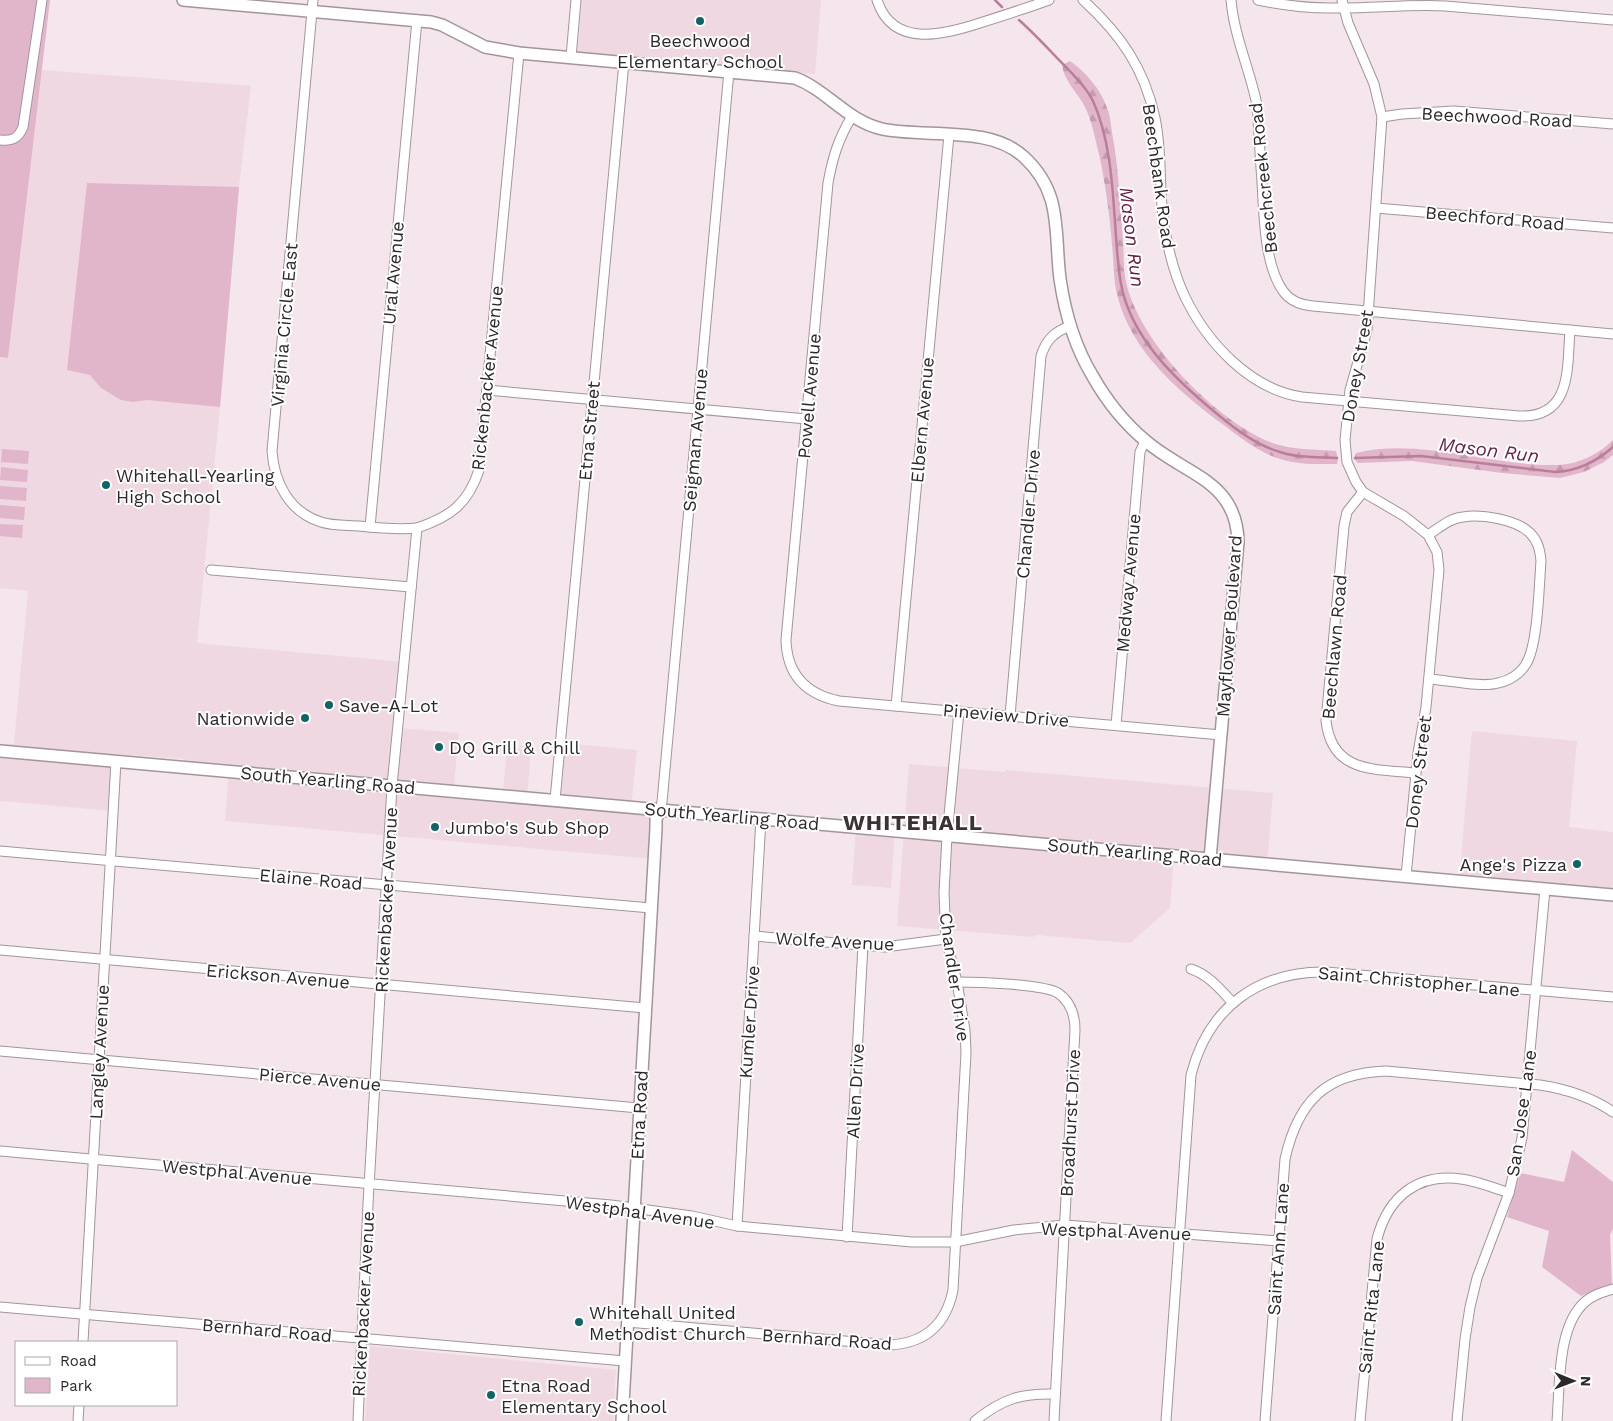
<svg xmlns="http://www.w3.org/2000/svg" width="1613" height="1421" viewBox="0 0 1613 1421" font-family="'Work Sans',sans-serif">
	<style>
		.built { fill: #efd8e2 }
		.forest { fill: url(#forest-firs) }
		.park { fill: #e2b6ca }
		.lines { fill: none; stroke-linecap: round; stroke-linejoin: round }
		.stream { stroke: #b97f9a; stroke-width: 2.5 }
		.minor-casing { stroke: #a2959b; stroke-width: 11 }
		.tertiary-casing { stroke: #a2959b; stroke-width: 14 }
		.minor { stroke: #fff; stroke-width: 9 }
		.tertiary { stroke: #fff; stroke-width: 11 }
		.poi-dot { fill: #136366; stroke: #fff; stroke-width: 2 }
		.labels { text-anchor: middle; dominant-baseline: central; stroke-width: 4; stroke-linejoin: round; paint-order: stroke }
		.poi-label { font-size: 18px; fill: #2e282b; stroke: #fff; text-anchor: start }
		.street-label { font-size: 18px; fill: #2e282b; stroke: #fff }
		.water-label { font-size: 19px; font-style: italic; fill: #672048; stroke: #fff }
		.district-label { font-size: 22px; font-weight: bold; letter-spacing: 1px; fill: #3c3236; stroke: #fff }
	</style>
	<defs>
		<pattern id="forest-firs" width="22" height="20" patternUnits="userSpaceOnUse" patternTransform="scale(1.25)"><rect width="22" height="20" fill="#e2b6ca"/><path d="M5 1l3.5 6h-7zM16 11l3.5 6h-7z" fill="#c29cae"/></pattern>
	</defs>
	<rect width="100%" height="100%" fill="#f4e6ec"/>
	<!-- built -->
	<g class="built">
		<polygon points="582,0 821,0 815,74 577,54"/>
		<polygon points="41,70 251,86 239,187 220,407 197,643 405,662 400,728 459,733 454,786 503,790 507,748 531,751 527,798 557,801 563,743 637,750 631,808 657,811 653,859 225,821 229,771 185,767 185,759 116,754 113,811 0,801 0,744 14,744 28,591 0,588 0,357 8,358"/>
		<polygon points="1472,731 1577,741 1569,827 1613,832 1613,895 1459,881"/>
		<polygon points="909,764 1005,772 1006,770 1273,793 1267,864 1174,856 1170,908 1130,943 1036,935 1033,937 897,926"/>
		<polygon points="856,828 895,830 891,888 852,885"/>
		<polygon points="370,1346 616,1370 613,1421 365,1421"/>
	</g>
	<!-- forest -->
	<g class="forest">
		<path d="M 1070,61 C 1086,72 1101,90 1107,108 C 1111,117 1111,129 1113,138 C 1119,172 1120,206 1123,240 C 1124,254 1123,269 1126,282 C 1139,341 1211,415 1265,440 C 1286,450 1314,449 1336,451 L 1338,459 L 1337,464 C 1318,464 1299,465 1280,459 C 1260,453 1242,439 1225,426 C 1180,393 1130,351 1117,294 C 1113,278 1114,261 1112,245 C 1110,217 1105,181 1099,154 C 1095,139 1092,121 1085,107 C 1077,92 1064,81 1062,65 Z"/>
		<path d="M 1613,440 L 1613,455 L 1604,462 L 1584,472 L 1560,478 L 1502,473 L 1412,461 L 1358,463 L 1354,459 L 1356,453 C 1422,437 1492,467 1558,465 C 1579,464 1599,454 1613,440 Z"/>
	</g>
	<!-- park -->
	<g class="park">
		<polygon points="0,0 50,0 8,358 0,357"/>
		<polygon points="87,183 239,187 220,407 147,400 133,402 121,400 101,388 90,375 67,370"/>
		<polygon points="2,449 29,451 28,464 1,462"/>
		<polygon points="1,467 28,470 27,482 0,480"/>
		<polygon points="0,486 27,488 26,501 0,499"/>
		<polygon points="0,505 25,507 24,520 0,518"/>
		<polygon points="0,524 23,525 22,538 0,536"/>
		<polygon points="1572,1150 1613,1182 1613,1229 1610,1235 1612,1284 1581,1296 1542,1267 1549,1231 1507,1217 1520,1173 1564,1182"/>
	</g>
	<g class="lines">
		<!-- stream -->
		<g class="stream">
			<polyline points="995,0 1002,7"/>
			<path d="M 1019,20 C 1036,35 1051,52 1067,68 C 1076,78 1087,88 1093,101 C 1113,145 1113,202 1117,250 C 1118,261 1119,273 1121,284 C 1131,338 1176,380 1216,413 C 1235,429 1256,445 1280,452 C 1298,458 1318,457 1337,458"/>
			<path d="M 1355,458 L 1421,456 L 1555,472 C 1578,471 1596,462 1613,447"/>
		</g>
		<!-- minor casing -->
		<g class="minor-casing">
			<g id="minor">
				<path d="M 313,0 L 272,451 C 274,482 289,512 321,522 C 333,526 347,525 359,526 C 378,528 397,530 417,528"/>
				<path d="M 877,0 C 893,50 947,34 983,22 C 1005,15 1027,8 1049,0"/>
				<path d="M 1083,0 C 1120,34 1144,67 1155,118 C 1163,155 1158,194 1165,231 C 1169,253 1175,276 1185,297 C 1207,342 1249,389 1302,397 L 1519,416 C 1572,418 1567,369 1570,330"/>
				<path d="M 1231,0 C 1234,36 1250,70 1257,105 C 1259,131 1260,156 1262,182 C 1264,214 1264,264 1283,291 C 1290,301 1301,305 1313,306 L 1613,334"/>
				<path d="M 1258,0 C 1282,5 1306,8 1330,8 C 1369,9 1407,4 1445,6 L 1613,20"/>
				<polyline points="1342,0 1348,23 1374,84 1382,117 1367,330 1350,390 1345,440 1347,462 1356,482 1363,492 1404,516 1428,535 1437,552 1439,570 1426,707 1418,753 1406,876"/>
				<polyline points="571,57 576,0"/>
				<path d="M 852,116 C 838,140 833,156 828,183 L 786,640 C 787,674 805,694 839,701 L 1221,735"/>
				<polyline points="1382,117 1402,114 1454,111 1613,124"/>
				<path d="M 0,140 C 12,141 18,139 23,127 L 42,0"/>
				<polyline points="1376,208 1613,228"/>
				<polyline points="487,390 807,419"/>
				<path d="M 1363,492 L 1347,512 L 1344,526 L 1326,721 C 1332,773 1374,769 1415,773"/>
				<polyline points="370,527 417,20"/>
				<path d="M 1428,535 C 1439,528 1450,518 1463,517 C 1481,514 1516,519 1530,533 C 1538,541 1540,550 1541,561 C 1539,586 1538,645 1526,664 C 1520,674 1509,681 1498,683 C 1482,688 1447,680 1429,679"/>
				<polyline points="211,570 411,587"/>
				<polyline points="896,706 949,135"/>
				<path d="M 1010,716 L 1041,356 C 1046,340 1054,332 1070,326"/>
				<polyline points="1116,725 1140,452 1145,441"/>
				<polyline points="555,800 624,62"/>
				<polyline points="660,810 662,802 729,71"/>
				<polyline points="0,851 651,908"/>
				<polyline points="754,936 885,947 946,939"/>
				<polyline points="0,950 645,1008"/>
				<path d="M 1191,969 C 1209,975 1220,989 1233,1003"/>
				<path d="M 957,982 C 976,982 1044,984 1058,993 C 1071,1002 1075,1015 1075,1030 L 1054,1421"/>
				<polyline points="0,1051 639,1108"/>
				<polyline points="0,1151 611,1205 692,1216 737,1226 912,1242 955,1242 1014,1230 1065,1225 1279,1241"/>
				<polyline points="737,1226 761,819"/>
				<polyline points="847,1237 863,945"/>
				<polyline points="0,1307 625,1361"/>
				<path d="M 627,1322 L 890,1345 C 925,1343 946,1325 953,1290 L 966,1053 L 965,1030 L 957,982 L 946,939 L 944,893 L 947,836 L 959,711"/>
				<polyline points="83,1342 116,761"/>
				<polyline points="78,1421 79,1405"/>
				<path d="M 358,1421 L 368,1204 L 392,786 L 417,528 C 450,517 468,504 479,470 L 519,53"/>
				<path d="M 975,1421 C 1002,1399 1021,1393 1055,1394"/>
				<path d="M 1166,1421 L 1191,1075 C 1208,1008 1258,971 1326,972 L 1613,997"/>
				<path d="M 1265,1421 L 1285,1159 C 1298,1101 1326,1073 1386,1071 L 1540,1085 C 1567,1089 1591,1097 1613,1112"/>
				<path d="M 1360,1421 L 1377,1239 C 1388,1197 1417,1173 1461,1179 C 1477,1181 1494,1188 1509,1193"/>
				<polyline points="1457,1421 1465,1339 1470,1307 1477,1278 1509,1193 1522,1138 1545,889"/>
				<path d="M 1557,1421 C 1560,1386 1557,1326 1585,1302 C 1592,1295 1603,1292 1613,1289"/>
			</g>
		</g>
		<!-- tertiary casing -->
		<g class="tertiary-casing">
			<g id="tertiary">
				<path d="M 183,0 L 431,22 L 442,25 L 485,47 L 519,53 L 795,78 C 827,90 847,121 882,129 C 925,138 990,125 1024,157 C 1063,193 1054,231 1060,279 C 1065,313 1074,345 1092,375 C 1106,400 1125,424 1147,442 C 1186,475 1237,481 1238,542 L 1210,859"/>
				<polyline points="0,751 1613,895"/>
				<polyline points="622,1421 656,828 656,819 660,810"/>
			</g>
		</g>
		<!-- minor -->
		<use href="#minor" class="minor"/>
		<!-- tertiary -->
		<use href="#tertiary" class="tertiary"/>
	</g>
	<!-- markers -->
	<g class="poi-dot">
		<circle cx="700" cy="21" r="5"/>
		<circle cx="106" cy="485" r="5"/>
		<circle cx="329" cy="705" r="5"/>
		<circle cx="305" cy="718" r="5"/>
		<circle cx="439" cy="747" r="5"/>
		<circle cx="435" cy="827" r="5"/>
		<circle cx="1577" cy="864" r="5"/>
		<circle cx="579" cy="1322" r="5"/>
		<circle cx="491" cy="1395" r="5"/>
	</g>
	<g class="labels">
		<!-- poi labels -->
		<g class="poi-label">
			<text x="700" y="40" text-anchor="middle">Beechwood<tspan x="700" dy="21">Elementary School</tspan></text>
			<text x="116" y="475">Whitehall-Yearling<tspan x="116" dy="21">High School</tspan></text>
			<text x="339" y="705">Save-A-Lot</text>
			<text x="295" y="718" text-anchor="end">Nationwide</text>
			<text x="449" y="747">DQ Grill &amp; Chill</text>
			<text x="445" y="827">Jumbo's Sub Shop</text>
			<text x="1567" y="864" text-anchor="end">Ange's Pizza</text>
			<text x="589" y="1312">Whitehall United<tspan x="589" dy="21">Methodist Church</tspan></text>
			<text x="501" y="1385">Etna Road<tspan x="501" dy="21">Elementary School</tspan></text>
		</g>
		<!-- street labels -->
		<g class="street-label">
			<text transform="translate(1497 117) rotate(3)">Beechwood Road</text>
			<text transform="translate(1159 176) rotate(82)">Beechbank Road</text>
			<text transform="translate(1263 178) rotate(-96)">Beechcreek Road</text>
			<text transform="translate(1495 218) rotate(5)">Beechford Road</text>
			<text transform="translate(393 273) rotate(-85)">Ural Avenue</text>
			<text transform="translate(284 325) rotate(-85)">Virginia Circle East</text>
			<text transform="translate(1357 366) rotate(-80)">Doney Street</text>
			<text transform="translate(487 378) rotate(-84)">Rickenbacker Avenue</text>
			<text transform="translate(809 396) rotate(-85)">Powell Avenue</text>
			<text transform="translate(922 420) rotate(-85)">Elbern Avenue</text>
			<text transform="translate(589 431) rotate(-85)">Etna Street</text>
			<text transform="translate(695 440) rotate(-85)">Seigman Avenue</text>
			<text transform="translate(1028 514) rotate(-85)">Chandler Drive</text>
			<text transform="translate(1128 583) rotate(-85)">Medway Avenue</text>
			<text transform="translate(1229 626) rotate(-86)">Mayflower Boulevard</text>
			<text transform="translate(1334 647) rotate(-85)">Beechlawn Road</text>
			<text transform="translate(1006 715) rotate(5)">Pineview Drive</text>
			<text transform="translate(1418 772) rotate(-83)">Doney Street</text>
			<text transform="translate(328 780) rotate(5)">South Yearling Road</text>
			<text transform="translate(732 816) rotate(5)">South Yearling Road</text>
			<text transform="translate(1135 852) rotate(5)">South Yearling Road</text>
			<text transform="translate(311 879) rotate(5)">Elaine Road</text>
			<text transform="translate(386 900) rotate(-87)">Rickenbacker Avenue</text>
			<text transform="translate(835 941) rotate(3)">Wolfe Avenue</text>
			<text transform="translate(278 976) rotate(5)">Erickson Avenue</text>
			<text transform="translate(955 977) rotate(82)">Chandler Drive</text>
			<text transform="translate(1419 981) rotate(5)">Saint Christopher Lane</text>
			<text transform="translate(749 1022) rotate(-86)">Kumler Drive</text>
			<text transform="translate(99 1052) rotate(-87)">Langley Avenue</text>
			<text transform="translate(320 1079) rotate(5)">Pierce Avenue</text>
			<text transform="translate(855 1091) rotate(-87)">Allen Drive</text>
			<text transform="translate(1521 1113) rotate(-82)">San Jose Lane</text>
			<text transform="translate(639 1115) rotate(-87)">Etna Road</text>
			<text transform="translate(1070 1123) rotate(-87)">Broadhurst Drive</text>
			<text transform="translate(237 1172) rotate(5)">Westphal Avenue</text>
			<text transform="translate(640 1212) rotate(8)">Westphal Avenue</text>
			<text transform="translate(1116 1231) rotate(2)">Westphal Avenue</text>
			<text transform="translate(1278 1249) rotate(-86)">Saint Ann Lane</text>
			<text transform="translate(363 1304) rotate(-87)">Rickenbacker Avenue</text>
			<text transform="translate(1371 1307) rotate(-84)">Saint Rita Lane</text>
			<text transform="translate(267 1330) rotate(5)">Bernhard Road</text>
			<text transform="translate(827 1339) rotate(4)">Bernhard Road</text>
		</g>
		<!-- water labels -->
		<g class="water-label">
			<text transform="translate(1132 237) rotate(83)">Mason Run</text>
			<text transform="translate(1489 450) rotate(7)">Mason Run</text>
		</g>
		<!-- district labels -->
		<g class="district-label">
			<text x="913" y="822">WHITEHALL</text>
		</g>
	</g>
	<!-- legend -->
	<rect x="15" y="1341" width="162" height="65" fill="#ffffff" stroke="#aba9aa"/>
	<rect x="25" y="1357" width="25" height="8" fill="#ffffff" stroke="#aba9aa"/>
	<text x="60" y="1366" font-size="15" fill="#2e282b">Road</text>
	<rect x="25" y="1378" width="25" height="15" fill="#e2b6ca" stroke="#aba9aa"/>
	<text x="60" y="1391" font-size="15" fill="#2e282b">Park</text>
	<!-- north arrow -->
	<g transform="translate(1573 1381) rotate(91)" stroke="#ffffff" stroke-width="4" paint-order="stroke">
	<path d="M0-4L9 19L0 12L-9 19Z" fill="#2e282b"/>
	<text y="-8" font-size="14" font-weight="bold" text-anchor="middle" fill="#2e282b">N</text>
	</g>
</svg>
